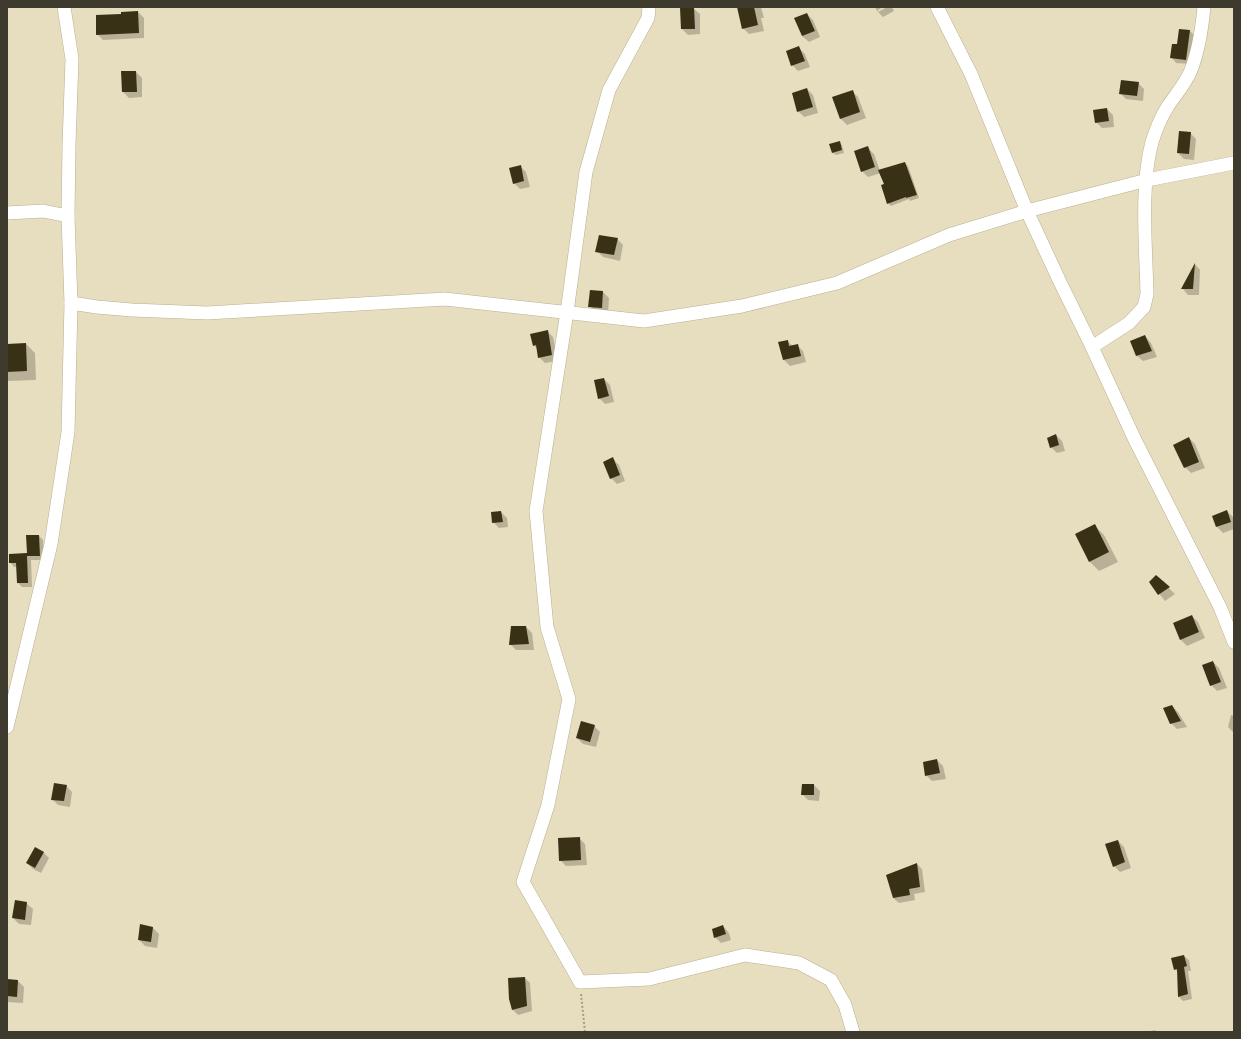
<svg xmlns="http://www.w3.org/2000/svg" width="1241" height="1039" viewBox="0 0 1241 1039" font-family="Cabin,sans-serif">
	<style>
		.shadow { fill: #0003 }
		.building { fill: #383116 }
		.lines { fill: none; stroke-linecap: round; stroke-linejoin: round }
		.street-casing { stroke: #b8b091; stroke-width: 14 }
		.path { stroke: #a59f87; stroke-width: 2; stroke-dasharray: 2 2; stroke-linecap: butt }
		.street { stroke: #fff; stroke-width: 13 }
	</style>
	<rect width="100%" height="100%" fill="#e7debf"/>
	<!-- shadow -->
	<g class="shadow">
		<polygon points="738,7 761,7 764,18 761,18 764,31 749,34 743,28"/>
		<polygon points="875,7 883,7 878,10 878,12 887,7 892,7 894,11 883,17 877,11"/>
		<polygon points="693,8 700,14 700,34 688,35 682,29"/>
		<polygon points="138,12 144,18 144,38 103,40 97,34"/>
		<polygon points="807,14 813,20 820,37 809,42 802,36"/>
		<polygon points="1180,30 1190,31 1195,36 1191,64 1176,63 1172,58 1178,45"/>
		<polygon points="799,48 805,54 810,67 798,71 792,65"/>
		<polygon points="136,72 142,78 142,97 129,98 123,92"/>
		<polygon points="1138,83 1144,89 1143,101 1126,99 1120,93"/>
		<polygon points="807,89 813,95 818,113 804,117 798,111"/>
		<polygon points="852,91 858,97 866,118 847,125 841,119 833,97"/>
		<polygon points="1107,109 1113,115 1114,127 1102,128 1096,122"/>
		<polygon points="1190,133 1196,139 1194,160 1184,159 1178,153"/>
		<polygon points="839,142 842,145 844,153 836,155 833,153"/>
		<polygon points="868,148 874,154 880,171 905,163 908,166 919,198 910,201 909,199 891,206 888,203 885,185 881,173 868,177 862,171"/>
		<polygon points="520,166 526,172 530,187 520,189 514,183"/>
		<polygon points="617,239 623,245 620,261 603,257 597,251"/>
		<polygon points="1195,264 1200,270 1199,295 1188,295 1183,289"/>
		<polygon points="603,292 609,298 608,314 596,312 590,306"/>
		<polygon points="547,331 553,337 558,361 545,363 539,357 537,349 534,345"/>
		<polygon points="1145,336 1151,343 1157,357 1143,361 1136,355"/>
		<polygon points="787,341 793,346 797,345 803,351 806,362 790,366 784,360"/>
		<polygon points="26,344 35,353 36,380 7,381 7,345"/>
		<polygon points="604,379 610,385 614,402 605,404 599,398"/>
		<polygon points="1056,435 1062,441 1065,451 1057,453 1051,447"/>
		<polygon points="1189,438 1195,444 1205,468 1191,473 1185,467"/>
		<polygon points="613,459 619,465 625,481 617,484 611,478"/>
		<polygon points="1227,511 1233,517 1234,529 1223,533 1217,527"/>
		<polygon points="501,512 507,518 508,527 499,528 493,522"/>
		<polygon points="1095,526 1104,535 1118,562 1099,571 1090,562 1076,535"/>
		<polygon points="39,536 43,540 44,560 31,560 32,587 22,587 18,583 17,567 14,567 10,562 28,554"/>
		<polygon points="1156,576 1175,594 1165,601 1150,582"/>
		<polygon points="1192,616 1198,622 1205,638 1187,646 1181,640 1174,624"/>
		<polygon points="526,627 532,633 534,650 516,650 510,644"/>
		<polygon points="1213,662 1219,668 1227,688 1217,691 1211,685"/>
		<polygon points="1172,706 1178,712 1187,727 1177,729 1171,723"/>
		<polygon points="1231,715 1234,716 1234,733 1228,727"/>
		<polygon points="594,726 600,732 596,747 583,744 577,738"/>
		<polygon points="937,760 943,766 946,779 932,781 926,775"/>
		<polygon points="814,785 820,791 819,801 808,800 802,794"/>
		<polygon points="66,786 72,792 70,807 58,805 52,799"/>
		<polygon points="579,838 585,844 587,865 566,866 560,860"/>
		<polygon points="1118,841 1124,847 1131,868 1120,872 1114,866"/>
		<polygon points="43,852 49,858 41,873 33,869 27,863"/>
		<polygon points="917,864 922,869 925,892 914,894 915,900 899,903 893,898"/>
		<polygon points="26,903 33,909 31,925 19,924 13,918"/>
		<polygon points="141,926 153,928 159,934 157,948 145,946 139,940"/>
		<polygon points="723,926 729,933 731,940 721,943 715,937"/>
		<polygon points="1184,956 1189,960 1191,971 1188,971 1192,999 1183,1001 1179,997 1178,972 1175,969"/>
		<polygon points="525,978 530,983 532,1011 518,1015 513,1010 509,979"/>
		<polygon points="7,980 18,981 24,987 23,1003 7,1002"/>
		<polygon points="1155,1030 1157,1032 1146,1032"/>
	</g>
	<!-- building -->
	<g class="building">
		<polygon points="694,7 695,29 681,29 680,8"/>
		<polygon points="737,7 754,7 758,25 742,29"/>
		<polygon points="138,11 139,33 96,35 96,15 121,14 121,12"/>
		<polygon points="807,13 815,31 802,36 794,18"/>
		<polygon points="1179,29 1190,30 1186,60 1170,58 1172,44 1177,44"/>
		<polygon points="799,46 805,61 791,66 786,51"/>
		<polygon points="121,71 136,71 137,92 122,92"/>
		<polygon points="1121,80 1139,82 1137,96 1119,94"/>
		<polygon points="807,88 813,107 797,112 792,93"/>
		<polygon points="853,90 860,112 840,119 832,97"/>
		<polygon points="1107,108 1109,121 1095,123 1093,110"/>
		<polygon points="1179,131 1191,132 1189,154 1177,153"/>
		<polygon points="840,141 842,150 832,153 829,144"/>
		<polygon points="868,146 875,167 861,172 854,151"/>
		<polygon points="905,162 917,195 906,198 906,197 887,204 881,185 884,184 878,170"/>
		<polygon points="521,165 524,181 513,184 509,168"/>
		<polygon points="599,235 618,238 614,255 595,252"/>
		<polygon points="1195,263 1193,289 1181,289"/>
		<polygon points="590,290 603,291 602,308 588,307"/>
		<polygon points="548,330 552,355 538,358 536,345 533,346 530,334"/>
		<polygon points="1145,335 1152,351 1136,356 1130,341"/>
		<polygon points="788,340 789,346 798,344 801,356 783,360 778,342"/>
		<polygon points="26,343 27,371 7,372 7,344"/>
		<polygon points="604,378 609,396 598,399 594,380"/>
		<polygon points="1056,434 1059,445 1050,448 1047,438"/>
		<polygon points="1189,437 1199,462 1184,468 1173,445"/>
		<polygon points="613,457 620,475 610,479 603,462"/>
		<polygon points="1227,510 1231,522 1216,527 1212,516"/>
		<polygon points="501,511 503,522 492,523 491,512"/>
		<polygon points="1095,524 1109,552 1089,562 1075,534"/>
		<polygon points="26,535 39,535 40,556 27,556 28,583 17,583 16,563 9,563 9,554 27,553"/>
		<polygon points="1156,575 1170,587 1158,595 1149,582"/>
		<polygon points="1192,615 1199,632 1180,640 1173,623"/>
		<polygon points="511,626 526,626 529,644 509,645"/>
		<polygon points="1213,661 1221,682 1210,686 1202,665"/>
		<polygon points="1172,705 1181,721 1170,724 1163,708"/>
		<polygon points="581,721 595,725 590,742 576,738"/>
		<polygon points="937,759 940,773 925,776 923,762"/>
		<polygon points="54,783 67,785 64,801 51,800"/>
		<polygon points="802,784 814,784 814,795 801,795"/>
		<polygon points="580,837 581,860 559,861 558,838"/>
		<polygon points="1118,840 1125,862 1113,867 1105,844"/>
		<polygon points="35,847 44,852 35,868 26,863"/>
		<polygon points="917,863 920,887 909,889 910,895 893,898 886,875"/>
		<polygon points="15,900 27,902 25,920 12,918"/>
		<polygon points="140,924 153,927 151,942 138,940"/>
		<polygon points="723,925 726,934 714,938 712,929"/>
		<polygon points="1184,955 1187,966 1184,967 1188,994 1178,997 1177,969 1174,970 1171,958"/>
		<polygon points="525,977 527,1006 512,1010 509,999 508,978"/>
		<polygon points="7,979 18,980 17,997 7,996"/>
	</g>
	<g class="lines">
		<!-- street casing -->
		<g class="street-casing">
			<g id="street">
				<polyline points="649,7 648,18 609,90 586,172 567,312 536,511 547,627 569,699 548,805 523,882 580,982 649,979 745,955 799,963 831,980 845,1005 853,1032"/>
				<polyline points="937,7 971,74 1027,211 1060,282 1092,347 1135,440 1220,607 1234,642"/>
				<polyline points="7,213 43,211 68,216"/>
				<polyline points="71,303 97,307 132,310 207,313 445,299 644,321 742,306 837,283 949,235 1027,211 1147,180 1234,163"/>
				<path d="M 1092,347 L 1129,323 L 1144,307 L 1147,294 C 1146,248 1140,186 1152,142 C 1156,129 1161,117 1168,106 C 1176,94 1186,83 1191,70 C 1199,50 1202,28 1204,7"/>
				<polyline points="7,727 51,544 68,432 71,303 68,216 69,145 72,59 64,7"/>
			</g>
		</g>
		<!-- path -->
		<polyline class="path" points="581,994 585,1032"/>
		<!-- street -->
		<use href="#street" class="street"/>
	</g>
	<!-- border -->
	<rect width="1241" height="1039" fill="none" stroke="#3e3b2e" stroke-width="16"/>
</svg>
